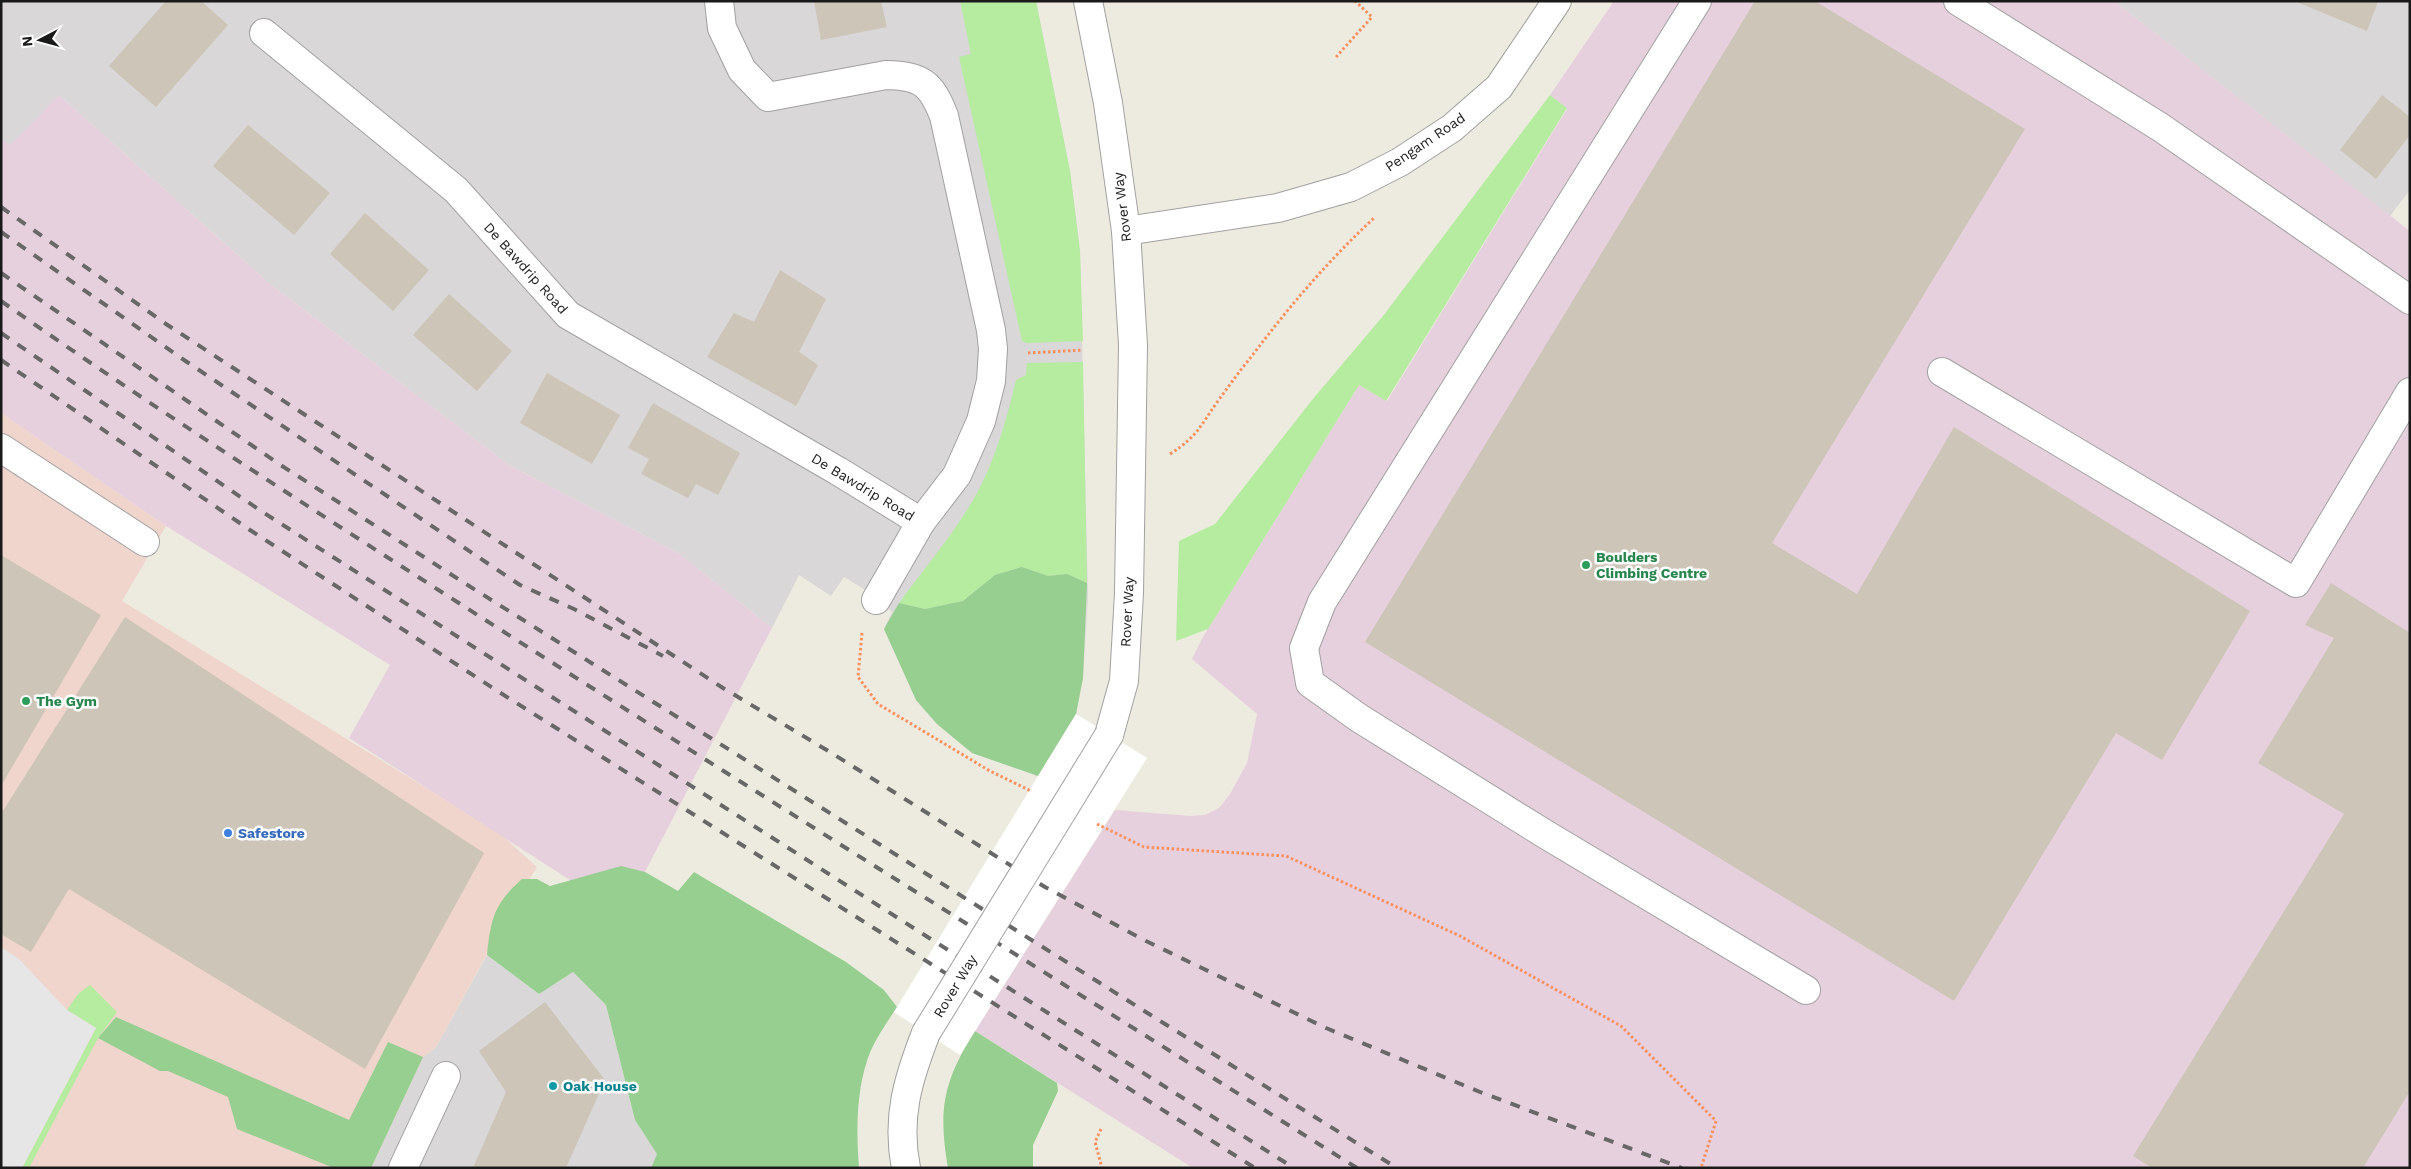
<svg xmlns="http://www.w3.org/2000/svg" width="2411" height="1169" viewBox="0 0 2411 1169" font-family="'Work Sans',sans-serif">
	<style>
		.residential { fill: #d9d7d7 }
		.commercial { fill: #f0d5cc }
		.industrial { fill: #e7d0de }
		.grass { fill: #b5eca0 }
		.forest { fill: #96cf90 }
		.parking { fill: #e6e6e6 }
		.pier { fill: #fff }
		.building { fill: #cdc5b8 }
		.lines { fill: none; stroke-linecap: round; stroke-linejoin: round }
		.minor-casing { stroke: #a1a1a1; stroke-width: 30 }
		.path { stroke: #ff905e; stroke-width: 3; stroke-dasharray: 2.5 2.5; stroke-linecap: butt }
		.minor { stroke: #fff; stroke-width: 28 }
		.rail { stroke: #686868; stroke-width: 4; stroke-dasharray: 10 10; stroke-linecap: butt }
		.minor-bridge-casing { stroke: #a1a1a1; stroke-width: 30; stroke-linecap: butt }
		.minor-bridge { stroke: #fff; stroke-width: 28 }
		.leisure-dot { fill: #2e9e5b; stroke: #fff; stroke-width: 2 }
		.shop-dot { fill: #3f7fe0; stroke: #fff; stroke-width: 2 }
		.culture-dot { fill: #0f9aa8; stroke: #fff; stroke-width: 2 }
		.labels { text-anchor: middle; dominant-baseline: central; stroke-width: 5; stroke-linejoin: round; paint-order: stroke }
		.street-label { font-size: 14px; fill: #1a1a1a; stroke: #fff }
		.leisure-label { font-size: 14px; font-weight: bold; fill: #27864d; stroke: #fff; text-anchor: start }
		.shop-label { font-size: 14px; font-weight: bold; fill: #366cbe; stroke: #fff; text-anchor: start }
		.culture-label { font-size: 14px; font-weight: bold; fill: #0d838f; stroke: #fff; text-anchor: start }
	</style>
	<rect width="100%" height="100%" fill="#edebdf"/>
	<!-- residential -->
	<g class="residential">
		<polygon points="1,1 1036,1 1070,171 1080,251 1088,596 1083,678 1076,714 1038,776 972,753 937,724 916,700 884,629 892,612 867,591 844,577 831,596 799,575 772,628 680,554 509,465 270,284 59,95 10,146 1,138"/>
		<polygon points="2114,1 2410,1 2410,190 2390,216"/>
		<polygon points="487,955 539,994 573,972 606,1005 635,1120 657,1154 651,1168 371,1168 423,1057 436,1047"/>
	</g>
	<!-- commercial -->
	<polygon class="commercial" points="1,413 166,526 122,601 498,832 537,867 515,903 436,1047 423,1057 371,1168 1,1168"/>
	<!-- industrial -->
	<g class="industrial">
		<polygon points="1614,1 2114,1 2410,231 2410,1168 1193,1168 975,1031 1115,810 1191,816 1205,815 1219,808 1230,794 1247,763 1257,714 1192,659 1203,637 1359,385 1387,401 1567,109 1550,95"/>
		<polygon points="59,95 270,284 509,465 680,554 772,628 623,914 349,738 390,665 166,526 1,413 1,138 10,145"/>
	</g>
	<!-- grass -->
	<g class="grass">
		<polygon points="960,1 1036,1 1070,171 1080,251 1083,341 1027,343 1022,341 959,57 971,54"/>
		<polygon points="1550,95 1567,108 1386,401 1359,385 1208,629 1176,641 1179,541 1215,524 1312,400 1383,316"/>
		<path d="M 1083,362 L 1087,583 L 1067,574 L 1048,576 L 1022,567 L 995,575 L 963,601 L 925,609 L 899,603 C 928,563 963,524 984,479 C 999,447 1008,414 1016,380 L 1026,375 L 1027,363 Z"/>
		<polygon points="90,985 117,1012 98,1038 29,1168 22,1168 96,1028 67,1010 78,994"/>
	</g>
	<!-- forest -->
	<g class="forest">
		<polygon points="1022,567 1048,576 1067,574 1087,583 1083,678 1076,714 1038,776 972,753 937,724 916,700 884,629 899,603 925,609 963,601 995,575"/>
		<path d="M 621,866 L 645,872 L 678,891 L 694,872 L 846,962 L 884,990 L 897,1007 C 888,1021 878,1035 871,1050 C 856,1086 856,1129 859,1168 L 651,1168 L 657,1154 L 635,1120 L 606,1005 L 573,972 L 539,994 L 487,955 C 491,918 494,904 522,879 L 537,879 L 550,886 Z"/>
		<polygon points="116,1017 349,1120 388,1042 423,1057 371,1168 334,1168 237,1129 228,1097 168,1071 160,1071 98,1038"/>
		<path d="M 975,1031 L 1057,1083 L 1058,1091 L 1033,1145 L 1033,1168 L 948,1168 C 938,1109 943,1082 975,1031 Z"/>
	</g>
	<!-- parking -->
	<polygon class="parking" points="1,947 19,959 67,1010 96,1028 22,1168 6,1168 1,1165"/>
	<!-- pier -->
	<polygon class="pier" points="1076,714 1147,758 960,1055 894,1012"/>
	<!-- building -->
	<g class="building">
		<polygon points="166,1 201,1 228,25 156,107 109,66"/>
		<polygon points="814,1 881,1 887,27 821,40"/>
		<polygon points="1755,1 1815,1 2025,129 1772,543 1857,594 1954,427 2250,611 2162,760 2116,733 1954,1001 1365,642"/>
		<polygon points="2299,1 2378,1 2367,31 2299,3"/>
		<polygon points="2382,95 2410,117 2410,135 2376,179 2340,150"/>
		<polygon points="248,125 330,193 294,235 213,166"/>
		<polygon points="365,213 429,270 393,311 330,254"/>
		<polygon points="780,270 826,299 799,352 818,365 796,406 707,357 734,313 754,322"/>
		<polygon points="449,294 512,351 477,391 413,335"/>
		<polygon points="547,373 620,415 592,464 520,423"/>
		<polygon points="653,403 740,453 718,495 696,484 688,498 641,474 649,459 628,448"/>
		<polygon points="1,555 101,615 1,786"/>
		<polygon points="2331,583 2410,633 2410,1091 2363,1168 2152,1168 2133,1156 2344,814 2258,763 2334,638 2305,625"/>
		<polygon points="125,617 484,853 365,1069 69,889 31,952 1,934 1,814"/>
		<polygon points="545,1002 605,1080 566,1168 473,1168 506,1092 479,1051"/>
	</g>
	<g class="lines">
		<!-- minor casing -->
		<g class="minor-casing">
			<g id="minor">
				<path d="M 719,1 L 722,28 L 742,70 L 768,97 L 886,75 C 922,76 931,83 944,116 L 991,330 L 993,349 L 991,381 L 981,421 L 957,475 L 921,522 L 876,600"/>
				<polyline points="1088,1 1108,103 1126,231 1133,345 1129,593 1124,681 1109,735"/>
				<polyline points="1697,1 1322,602 1304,648 1310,683 1359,718 1545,834 1806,990"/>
				<polyline points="1958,1 2160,127 2410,300"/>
				<polyline points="264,33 456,190 568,315 838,471 921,522"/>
				<polyline points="1126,231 1278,208 1351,187 1400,162 1452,128 1499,87 1557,1"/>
				<polyline points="1942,372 2296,583 2410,392"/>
				<polyline points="1,448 145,542"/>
				<polyline points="403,1168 446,1076"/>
				<path d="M 906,1168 C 896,1118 908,1079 926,1033"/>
			</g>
		</g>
		<!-- path -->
		<g class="path">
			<polyline points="1336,57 1372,17 1355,1"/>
			<polyline points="1028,353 1083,350"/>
			<path d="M 1170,454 C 1198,436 1200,426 1218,401 C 1230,384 1242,368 1255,352 C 1291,304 1330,259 1374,218"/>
			<polyline points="862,633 858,677 878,704 990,771 1031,791"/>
			<polyline points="1097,824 1144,847 1286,856 1460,936 1621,1026 1716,1121 1701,1168"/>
			<polyline points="1101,1129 1095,1142 1102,1168"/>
		</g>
		<!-- minor -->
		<use href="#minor" class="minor"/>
		<!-- rail -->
		<g class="rail">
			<polyline points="1,207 166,324 723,688 830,752 1045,887 1146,941 1326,1028 1480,1092 1682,1168"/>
			<polyline points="1,232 187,362 520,585 574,609 663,656"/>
			<polyline points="1,273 279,464 466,584 1165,1024 1397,1168"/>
			<path d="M 1,301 C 169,419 342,528 515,639 C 795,817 1076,992 1357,1168"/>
			<polyline points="1,333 261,511 926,936 1294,1168"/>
			<polyline points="1,360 250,530 499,692 1255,1168"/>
		</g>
		<!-- minor-bridge casing -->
		<g class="minor-bridge-casing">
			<polyline id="minor-bridge" points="926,1033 1109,735"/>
		</g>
		<!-- minor-bridge -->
		<use href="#minor-bridge" class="minor-bridge"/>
	</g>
	<!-- markers -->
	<g class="leisure-dot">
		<circle cx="1586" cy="565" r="5"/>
		<circle cx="26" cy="701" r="5"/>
	</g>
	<circle class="shop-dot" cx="228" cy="833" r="5"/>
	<circle class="culture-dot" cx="553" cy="1086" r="5"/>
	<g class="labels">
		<!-- street labels -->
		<g class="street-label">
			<text transform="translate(1425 142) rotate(-34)">Pengam Road</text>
			<text transform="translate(1122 207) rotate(-97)">Rover Way</text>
			<text transform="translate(526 268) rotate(48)">De Bawdrip Road</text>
			<text transform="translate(863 487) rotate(31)">De Bawdrip Road</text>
			<text transform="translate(1127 612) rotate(-87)">Rover Way</text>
			<text transform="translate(955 986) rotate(-59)">Rover Way</text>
		</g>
		<!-- leisure labels -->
		<g class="leisure-label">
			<text x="1596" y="557">Boulders<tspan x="1596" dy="16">Climbing Centre</tspan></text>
			<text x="36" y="701">The Gym</text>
		</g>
		<!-- shop labels -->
		<g class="shop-label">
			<text x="238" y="833">Safestore</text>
		</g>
		<!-- culture labels -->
		<g class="culture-label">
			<text x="563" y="1086">Oak House</text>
		</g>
	</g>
	<!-- border -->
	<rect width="2411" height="1169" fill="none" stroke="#1a1a1a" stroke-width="5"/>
	<!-- north arrow -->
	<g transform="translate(40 40) rotate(264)" stroke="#ffffff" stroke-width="4" paint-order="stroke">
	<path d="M0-4L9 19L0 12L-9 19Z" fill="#1a1a1a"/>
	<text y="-8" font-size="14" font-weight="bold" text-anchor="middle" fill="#1a1a1a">N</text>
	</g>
</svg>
